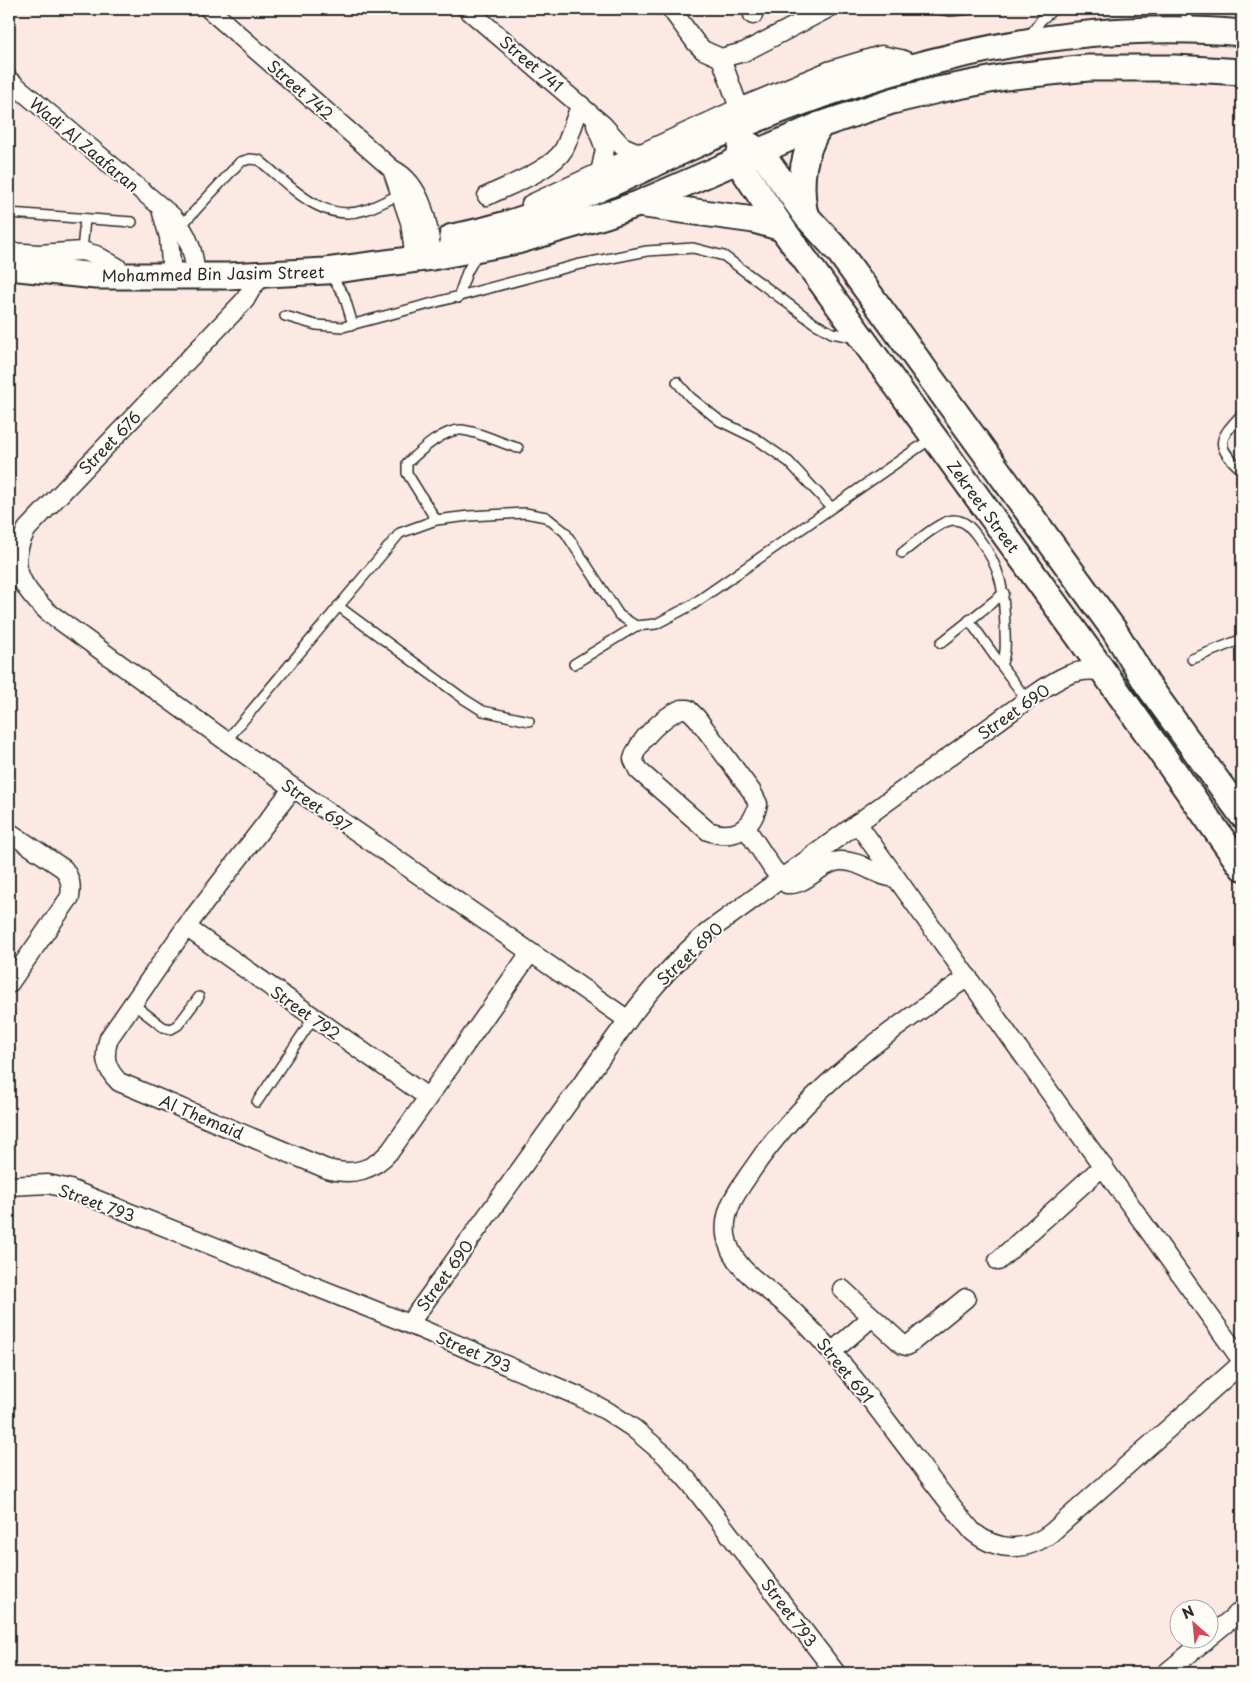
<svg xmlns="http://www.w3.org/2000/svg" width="1251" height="1682" viewBox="0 0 1251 1682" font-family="'Playpen Sans',sans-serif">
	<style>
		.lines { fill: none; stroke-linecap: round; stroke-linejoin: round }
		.lane-casing { stroke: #2b2b2b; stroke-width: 12 }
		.street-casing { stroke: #2b2b2b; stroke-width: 21 }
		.secondary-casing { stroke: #2b2b2b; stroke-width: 29 }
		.lane { stroke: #fdfcf7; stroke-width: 9 }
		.street { stroke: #fdfcf7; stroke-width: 18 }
		.secondary { stroke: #fdfcf7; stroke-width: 25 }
		.labels { text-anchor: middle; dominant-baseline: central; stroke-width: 4; stroke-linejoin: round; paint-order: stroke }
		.street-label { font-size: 16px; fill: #2b2b2b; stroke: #fdfcf7 }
	</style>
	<rect width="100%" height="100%" fill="#fce9e4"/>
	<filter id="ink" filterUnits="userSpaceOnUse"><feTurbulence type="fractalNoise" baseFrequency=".02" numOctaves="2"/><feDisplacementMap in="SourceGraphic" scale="10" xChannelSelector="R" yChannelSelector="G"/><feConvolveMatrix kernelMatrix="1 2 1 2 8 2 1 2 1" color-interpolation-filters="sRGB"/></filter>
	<g filter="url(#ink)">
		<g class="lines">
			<!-- lane casing -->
			<g class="lane-casing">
				<g id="lane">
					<polyline points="938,9 951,11 969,9"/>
					<polyline points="1182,9 1193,26"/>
					<polyline points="1028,38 1041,20 1054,9"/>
					<polyline points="9,213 132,222"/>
					<path d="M 181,226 L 240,162 L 250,159 L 259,160 C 290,185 321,224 365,210 C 377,206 389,199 401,194"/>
					<polyline points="82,251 85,219"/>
					<polyline points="330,275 344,295 353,325"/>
					<polyline points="458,298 467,272 478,252"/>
					<polyline points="285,316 316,325 343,327 576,265 647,251 693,248 724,256 814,323 832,333 857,338"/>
					<polyline points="677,382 690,397 720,421 755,438 789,462 831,507"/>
					<path d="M 1242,414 C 1218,440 1214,445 1242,470"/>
					<path d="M 436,520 L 407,473 L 407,463 C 419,452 444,428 462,430 C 480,432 500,443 518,448"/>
					<path d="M 902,553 C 914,544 939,521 953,520 C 965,520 971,528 977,536 C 1002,568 1004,590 1005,629 C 1005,642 1007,653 1001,665 L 1027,700"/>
					<polyline points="9,586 19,575"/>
					<polyline points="338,606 464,699 483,711 529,721"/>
					<polyline points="969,620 1001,665"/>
					<polyline points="941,643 1004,593"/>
					<polyline points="1192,659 1242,639"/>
					<polyline points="574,664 636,626 656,624 692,605 932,438"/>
					<polyline points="226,741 400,533 436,520 469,516 525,513 546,517 565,532 619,615 636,626"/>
					<polyline points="133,1004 163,1027 171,1029 178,1025 199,997"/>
					<polyline points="257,1102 314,1017"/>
				</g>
			</g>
			<!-- street casing -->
			<g class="street-casing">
				<g id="street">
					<path d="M 209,9 L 392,169 C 423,184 429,226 432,257"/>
					<polyline points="467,9 603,125 622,146 641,154"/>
					<polyline points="671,9 696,43 703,50 721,58 744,52 827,9"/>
					<polyline points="752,9 753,15"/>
					<polyline points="721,58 739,108"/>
					<path d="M 9,80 L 172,216 C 188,233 195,253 195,276"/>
					<polyline points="596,125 605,149 600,173"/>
					<polyline points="392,169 410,222 415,260"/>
					<path d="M 487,196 C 509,185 552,170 564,149 C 570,138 574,119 581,105"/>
					<polyline points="531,204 739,108 831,70 881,55 901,59 918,66"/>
					<polyline points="161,209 169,237 172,277"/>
					<polyline points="9,252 39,254 82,251 96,255 117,267"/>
					<path d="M 265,274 L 253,286 L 245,300 L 27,529 C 6,564 21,587 48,612 L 226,741 L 628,1020"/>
					<path d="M 681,709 L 688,709 L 697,718 L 752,792 L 758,804 C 752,830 734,840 708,831 L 638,770 L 633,759 C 638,740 663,717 681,709 Z"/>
					<path d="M 293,788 L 186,927 L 109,1038 C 103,1056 105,1068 119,1082 L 327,1169 C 353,1176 373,1171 391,1150 L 530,953"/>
					<polyline points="857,823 1242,1361"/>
					<path d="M 746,828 L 773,869 L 787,884 C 807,886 820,862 840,861 C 861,860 876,877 896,878"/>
					<path d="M 9,832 L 64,869 C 70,878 72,885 70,897 L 9,984"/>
					<polyline points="186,927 426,1096"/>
					<path d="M 968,977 C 886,1033 806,1089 750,1173 C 737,1192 723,1210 726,1235 C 731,1271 771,1289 794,1312 C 862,1378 912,1460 973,1532 C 998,1552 1026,1552 1051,1533 L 1242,1363"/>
					<polyline points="9,1186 48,1184 70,1189 409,1324 578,1396 607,1411 633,1428 665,1455 691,1484 836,1673"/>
					<polyline points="998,1261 1103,1166"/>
					<polyline points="842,1289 903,1345 907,1346 966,1298"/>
					<path d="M 409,1324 L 628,1020 C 652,987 678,958 709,931 L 1027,700 C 1052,683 1073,665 1104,672"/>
					<polyline points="833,1351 872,1317"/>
					<polyline points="1208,1638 1242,1610"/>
					<polyline points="1166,1673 1206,1640"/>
				</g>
			</g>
			<!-- secondary casing -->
			<g class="secondary-casing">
				<g id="secondary">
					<polyline points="746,143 761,152 807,217 839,252 1114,630 1147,684 1242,815"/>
					<polyline points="741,147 738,162 782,228 1079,637 1242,867"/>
					<polyline points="638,204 754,220 782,228"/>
					<path d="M 804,210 C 799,178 803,153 820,125"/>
					<path d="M 452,237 C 544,221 627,175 711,138 C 876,67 1060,16 1242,33"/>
					<polyline points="9,267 96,276 228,276 326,271 432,257 517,241 606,215 638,204 820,125 892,101 938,90 1005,77 1088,68 1175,68 1242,72"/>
				</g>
			</g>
			<!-- lane -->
			<use href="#lane" class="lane"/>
			<!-- street -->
			<use href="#street" class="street"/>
			<!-- secondary -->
			<use href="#secondary" class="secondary"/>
		</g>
	</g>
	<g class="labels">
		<!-- street labels -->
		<g class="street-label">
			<text transform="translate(532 63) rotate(40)">Street 741</text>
			<text transform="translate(301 89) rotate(41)">Street 742</text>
			<text transform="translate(85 144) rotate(40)">Wadi Al Zaafaran</text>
			<text transform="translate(213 273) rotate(-1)">Mohammed Bin Jasim Street</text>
			<text transform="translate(109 442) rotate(-46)">Street 676</text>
			<text transform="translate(984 506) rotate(54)">Zekreet Street</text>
			<text transform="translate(1013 711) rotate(-35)">Street 690</text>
			<text transform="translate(317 805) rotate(35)">Street 697</text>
			<text transform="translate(689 953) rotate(-43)">Street 690</text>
			<text transform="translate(306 1012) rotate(35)">Street 792</text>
			<text transform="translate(202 1116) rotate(23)">Al Themaid</text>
			<text transform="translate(97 1202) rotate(20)">Street 793</text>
			<text transform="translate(444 1275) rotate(-54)">Street 690</text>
			<text transform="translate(474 1351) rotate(23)">Street 793</text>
			<text transform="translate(846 1370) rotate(51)">Street 691</text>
			<text transform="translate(790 1612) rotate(53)">Street 793</text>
		</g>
	</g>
	<!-- margin -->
	<rect width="1251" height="1682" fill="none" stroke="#fdfcf7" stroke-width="30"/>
	<rect x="15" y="15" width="1221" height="1652" fill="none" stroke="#2b2b2b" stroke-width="2" filter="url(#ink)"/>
	<!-- north arrow -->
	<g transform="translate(1194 1624) rotate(333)"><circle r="24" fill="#fdfcf7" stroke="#a9a8a5"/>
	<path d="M0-4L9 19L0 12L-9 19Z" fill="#d1495b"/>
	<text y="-8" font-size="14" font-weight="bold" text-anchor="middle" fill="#2b2b2b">N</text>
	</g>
</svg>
